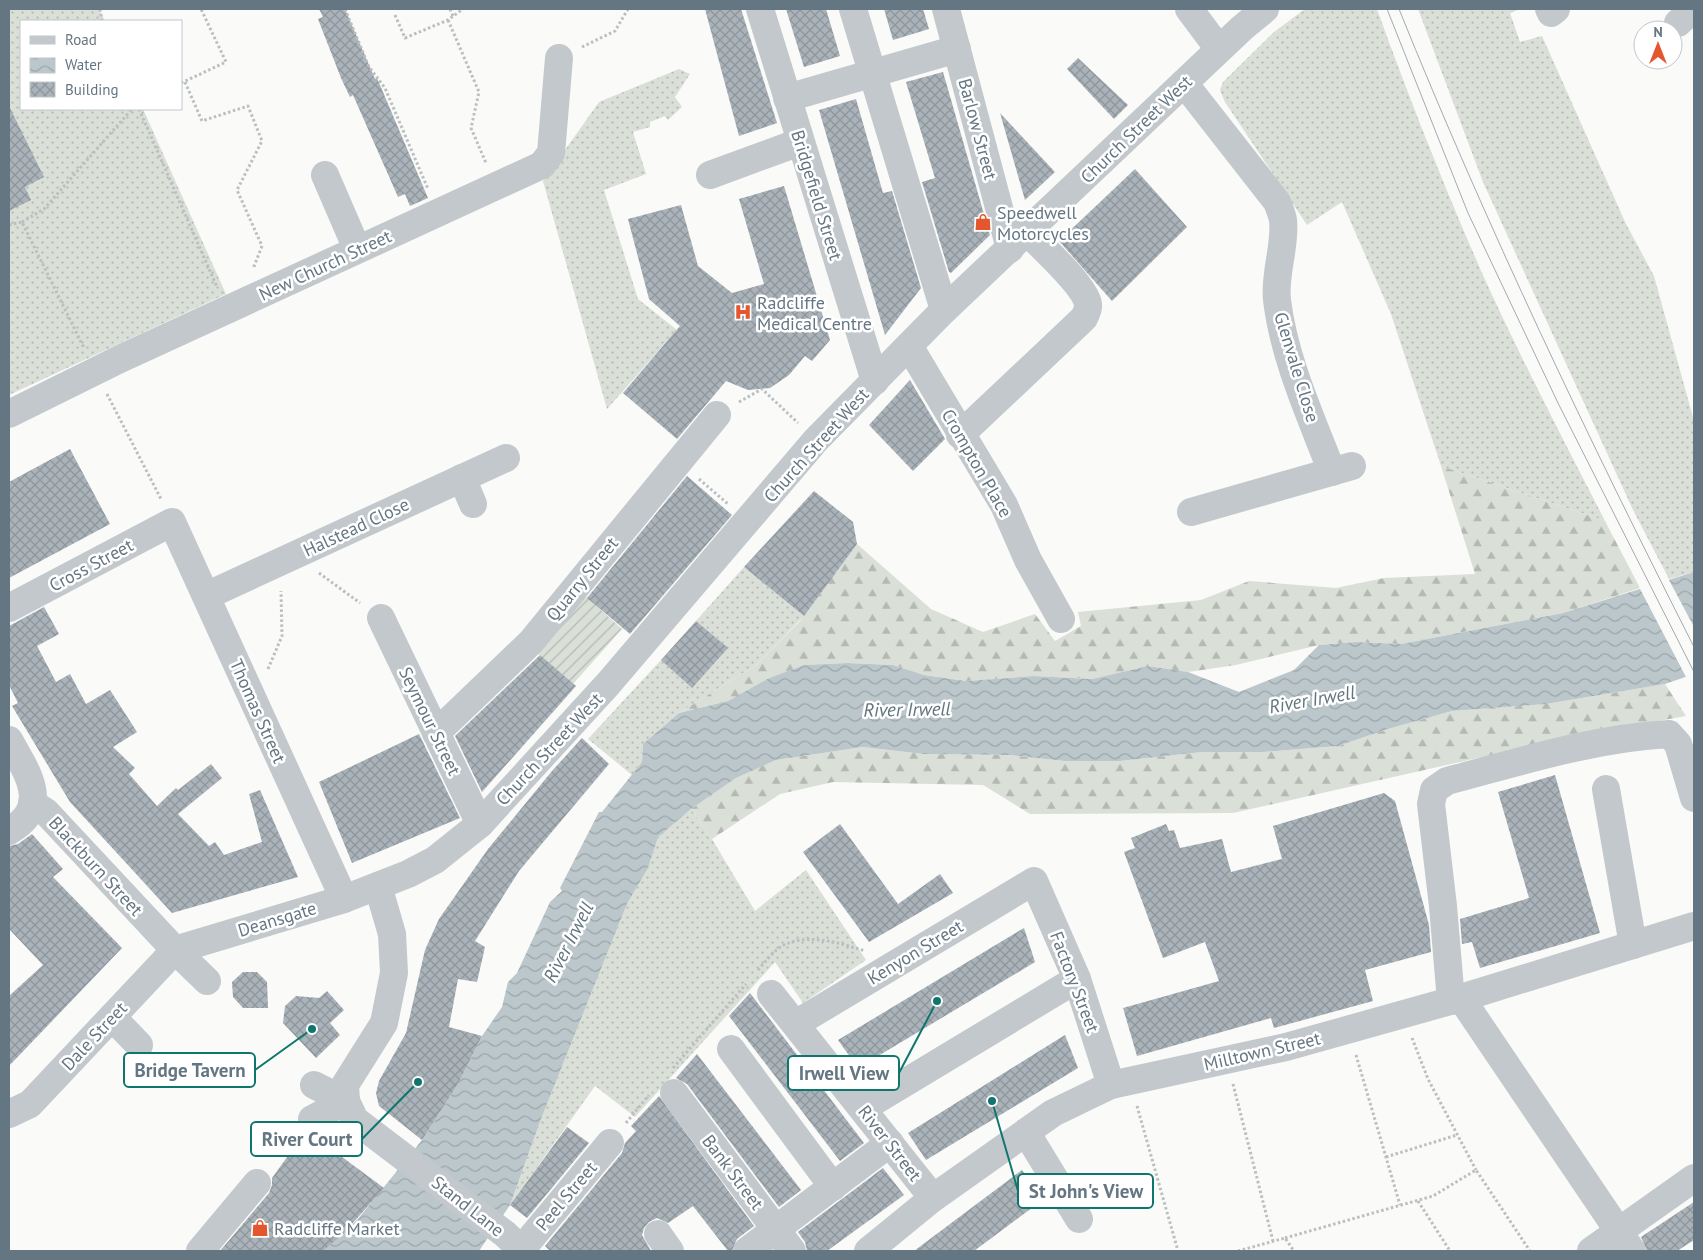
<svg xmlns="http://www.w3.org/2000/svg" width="1703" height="1260" viewBox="0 0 1703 1260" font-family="'PT Sans',sans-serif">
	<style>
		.grass { fill: url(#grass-dots) }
		.forest { fill: url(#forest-firs) }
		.garden { fill: url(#garden-furrows) }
		.water { fill: url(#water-waves) }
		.pier { fill: #fafaf8 }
		.building { fill: url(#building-cross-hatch) }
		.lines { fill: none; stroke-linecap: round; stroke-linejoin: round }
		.path { stroke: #bbbfc2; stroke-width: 3; stroke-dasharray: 2.5 2.5; stroke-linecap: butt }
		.minor { stroke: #c3c8cc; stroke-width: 28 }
		.tram { stroke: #a2aab0; stroke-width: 1 }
		.labels { text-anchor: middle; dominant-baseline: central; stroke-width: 5; stroke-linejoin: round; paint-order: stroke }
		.street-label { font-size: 18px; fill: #657683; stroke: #fff }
		.poi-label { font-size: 18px; fill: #657683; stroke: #fff; text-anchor: start }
		.water-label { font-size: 19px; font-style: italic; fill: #60757c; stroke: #fff }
		.leader { fill: none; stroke: #0f766e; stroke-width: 2 }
		.callout-dot { fill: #0f766e; stroke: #fff; stroke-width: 2 }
		.callout { fill: #fff; stroke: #0f766e; stroke-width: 2 }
		.callout-label { font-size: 19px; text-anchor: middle; font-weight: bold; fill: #657683 }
	</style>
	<defs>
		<pattern id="grass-dots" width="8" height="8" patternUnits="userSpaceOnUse" patternTransform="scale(1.25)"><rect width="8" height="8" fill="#dadfd7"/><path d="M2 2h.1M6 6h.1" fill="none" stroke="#b4b9b4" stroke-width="1.8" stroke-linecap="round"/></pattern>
		<pattern id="forest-firs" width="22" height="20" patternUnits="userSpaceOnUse" patternTransform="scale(1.25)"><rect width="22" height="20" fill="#dadfd7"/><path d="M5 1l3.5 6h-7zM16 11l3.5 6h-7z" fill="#b4b9b4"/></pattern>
		<pattern id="garden-furrows" width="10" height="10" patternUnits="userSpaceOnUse" patternTransform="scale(1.25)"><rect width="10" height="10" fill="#dadfd7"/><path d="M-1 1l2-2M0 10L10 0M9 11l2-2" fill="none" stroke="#b4b9b4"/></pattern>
		<pattern id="water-waves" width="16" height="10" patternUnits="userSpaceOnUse" patternTransform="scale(1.25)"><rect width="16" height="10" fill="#bbc7cb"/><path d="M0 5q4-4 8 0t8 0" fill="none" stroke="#9ca6aa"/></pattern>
		<pattern id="building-cross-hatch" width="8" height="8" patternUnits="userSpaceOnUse" patternTransform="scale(1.25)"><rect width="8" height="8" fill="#aab3b9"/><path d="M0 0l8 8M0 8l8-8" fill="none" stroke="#8e969c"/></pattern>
	</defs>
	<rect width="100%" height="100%" fill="#fafaf8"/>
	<!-- grass -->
	<g class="grass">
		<polygon points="9,9 99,9 105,21 21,21 21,109 143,109 226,294 9,395"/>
		<path d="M 1305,9 L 1377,9 C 1409,98 1444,186 1482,273 C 1520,357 1563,439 1605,521 L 1441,466 L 1391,314 L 1342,202 L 1307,225 L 1225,102 L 1220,90 L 1223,82 L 1274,32 Z"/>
		<polygon points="1418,9 1520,9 1510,13 1520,42 1542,36 1626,224 1654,276 1694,421 1694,572 1669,579 1633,510 1483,182"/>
		<polygon points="679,69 690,74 675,97 682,107 668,120 665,116 650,122 650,127 633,132 646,174 604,190 638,299 677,330 607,409 543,181 599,102"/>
		<polygon points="744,567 804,616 756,665 679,713 643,744 642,762 632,775 588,739 661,660 727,648 696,621"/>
		<polygon points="691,809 712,839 755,911 806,870 866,960 803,1003 775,962 635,1117 595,1086 510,1205 541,1119 627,904 648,868 658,836"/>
	</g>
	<!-- forest -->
	<g class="forest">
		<polygon points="1441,466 1605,521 1640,588 1563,613 1453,634 1401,644 1356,642 1319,645 1236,665 1188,672 1148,666 1092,679 1034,676 966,681 924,675 893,665 847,663 804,665 769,678 728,701 679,713 756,665 800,621 857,544 931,609 983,632 1035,614 1055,641 1081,626 1078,612 1201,600 1249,581 1336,588 1384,578 1475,574"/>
		<polygon points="1665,684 1686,716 1580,735 1233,813 1030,814 983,785 833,782 780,794 712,839 691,809 736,778 776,760 863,747 923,754 1010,755 1064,761 1120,761 1202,752 1264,752 1338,746 1388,729 1452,711 1546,704"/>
	</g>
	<!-- garden -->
	<polygon class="garden" points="584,595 622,629 573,684 534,650"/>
	<!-- water -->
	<polygon class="water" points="1694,572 1694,674 1665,684 1546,704 1452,711 1388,729 1338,746 1264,752 1202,752 1120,761 1064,761 1010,755 923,754 863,747 776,760 736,778 691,809 658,837 648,868 627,904 541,1119 510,1205 479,1251 323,1251 358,1219 422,1140 458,1084 482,1036 502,1007 508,982 517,973 550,902 562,891 560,888 599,812 602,812 642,762 643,744 679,713 728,701 769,678 804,665 847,663 893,665 924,675 966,681 1034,676 1092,679 1148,666 1188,672 1239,692 1294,670 1319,645 1356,642 1401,644 1563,613"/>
	<!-- pier -->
	<polygon class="pier" points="1668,578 1694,627 1694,676 1687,679 1639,587"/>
	<!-- building -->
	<g class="building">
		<polygon points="319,9 345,9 375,79 377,78 428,198 410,206 405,194 398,197 353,95 350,97 341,78 318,19 323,17"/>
		<polygon points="705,9 741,9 777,123 739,136"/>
		<polygon points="786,9 826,9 840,56 804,67"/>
		<polygon points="884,9 923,9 929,29 893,40"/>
		<polygon points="1078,58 1128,105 1114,119 1067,69"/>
		<polygon points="943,72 990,235 951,273 949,272 922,182 935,178 906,82"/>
		<polygon points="856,99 883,193 892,191 921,288 885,335 819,110"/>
		<polygon points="9,106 44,177 25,187 31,200 9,211"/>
		<polygon points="1000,113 1055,172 1025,200"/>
		<polygon points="1135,169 1187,227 1112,301 1059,241"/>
		<polygon points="784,186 830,340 812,361 805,356 789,375 770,388 748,390 726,381 677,439 623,393 680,326 649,299 628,219 681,205 698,266 732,293 764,284 739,199"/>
		<polygon points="910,380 945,439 913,471 869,425"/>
		<polygon points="70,449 110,524 9,578 9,482"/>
		<polygon points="687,476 732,515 630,634 587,598"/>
		<polygon points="814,491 853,522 857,544 804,616 744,567"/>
		<polygon points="44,607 59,634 37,646 56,682 70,674 86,704 110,690 137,732 113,747 135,768 129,774 157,806 176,788 178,790 211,764 222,778 178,814 209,846 215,842 224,855 262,842 249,794 260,790 298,877 172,913 70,802 12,706 18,703 9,685 9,626"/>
		<polygon points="696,621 728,648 692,688 661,660"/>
		<polygon points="540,655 576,686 482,792 455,736"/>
		<polygon points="419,734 460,818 352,863 319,782"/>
		<polygon points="582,738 609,764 519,871 475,941 485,947 477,982 458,979 449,1027 482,1036 458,1084 422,1140 379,1106 376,1093 379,1081 406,1033 425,950 439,919 488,849 552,771"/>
		<polygon points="1555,775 1600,933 1480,968 1472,942 1462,944 1460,919 1529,898 1498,792"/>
		<polygon points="1384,793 1395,801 1429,925 1431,952 1365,970 1373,1001 1274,1028 1271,1018 1137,1056 1123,1008 1219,981 1205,942 1163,958 1124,852 1135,848 1131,838 1166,824 1169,831 1174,830 1180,848 1222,839 1231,872 1282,859 1273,826"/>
		<polygon points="840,824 898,904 940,874 953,893 869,942 803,852"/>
		<polygon points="32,834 63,869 53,877 122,948 9,1066 9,996 43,965 9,929 9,846 18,844"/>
		<polygon points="1024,928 1035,962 858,1068 838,1040"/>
		<polygon points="243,972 257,972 267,982 268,1008 243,1008 233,997 232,982"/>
		<polygon points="327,991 344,1010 330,1023 340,1035 316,1058 283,1023 285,1006 296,996 319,998"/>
		<polygon points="750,993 864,1143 840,1161 729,1016"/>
		<polygon points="1065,1035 1078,1068 926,1160 908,1133"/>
		<polygon points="697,1054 801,1190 779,1207 687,1084 676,1078"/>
		<polygon points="659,1096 754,1226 737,1239 732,1251 728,1251 693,1206 668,1223 657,1218 649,1222 644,1228 642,1235 651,1251 550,1251 545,1246 622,1153 625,1143 636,1131 631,1126"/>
		<polygon points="567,1127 589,1143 527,1218 510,1205"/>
		<polygon points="311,1134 384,1188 344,1233 323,1251 220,1251 269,1193 272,1185 272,1178 303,1135"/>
		<polygon points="883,1168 904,1195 827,1251 807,1251 805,1242 798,1232"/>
		<polygon points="1022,1170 1044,1199 974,1251 914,1251"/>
		<polygon points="1694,1202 1694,1240 1677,1251 1647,1251 1641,1237"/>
	</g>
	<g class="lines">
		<!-- path -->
		<g class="path">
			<polyline points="100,9 102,21"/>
			<polyline points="345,9 369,67 385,88 428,189"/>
			<polyline points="450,9 453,16"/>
			<polyline points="395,15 405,38 448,20 463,9"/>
			<polyline points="448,20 479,92 471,128 486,163"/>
			<polyline points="582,47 615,31 628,9"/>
			<polyline points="185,82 202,121 248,106 262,141 237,190 262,246 253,269"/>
			<polyline points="181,83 226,62 201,9"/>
			<polyline points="139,109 217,287"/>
			<polyline points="22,222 44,209 132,109"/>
			<polyline points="9,225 22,222 84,348"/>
			<polyline points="107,394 161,499"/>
			<polyline points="739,402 762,389 798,423"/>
			<polyline points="699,479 728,504"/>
			<polyline points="319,573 360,603"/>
			<polyline points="268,669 282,636 281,591"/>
			<path d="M 758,970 C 765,962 774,950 784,945 C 809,933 840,943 865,951"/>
			<polyline points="1412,1038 1428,1079 1476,1170"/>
			<polyline points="1356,1055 1400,1205"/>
			<polyline points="673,1068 746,984"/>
			<polyline points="1233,1084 1273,1241"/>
			<polyline points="1137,1106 1178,1251"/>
			<polyline points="626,1123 649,1095"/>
			<polyline points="1386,1157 1457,1135"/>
			<polyline points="1418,1201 1450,1251"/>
			<polyline points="1285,1238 1433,1196 1476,1170 1530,1251"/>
			<polyline points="1238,1251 1285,1238 1294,1251"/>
		</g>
		<!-- minor -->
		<g class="minor">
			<polyline points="760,9 875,381"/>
			<polyline points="853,9 944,310"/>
			<polyline points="946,9 1010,249"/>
			<polyline points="1189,9 1219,49"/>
			<polyline points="1549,9 1551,13 1556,9"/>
			<polyline points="1678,23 1693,9"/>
			<path d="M 1184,83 L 1277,202 C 1279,207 1282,214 1283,220 C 1286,246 1274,273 1277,300 C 1284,359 1311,417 1332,472"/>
			<polyline points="787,98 957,49"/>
			<polyline points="325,175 357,249"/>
			<polyline points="710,175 800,142"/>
			<polyline points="909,346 1004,505 1028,560 1061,619"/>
			<polyline points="9,414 120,359 542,165 551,153 559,58"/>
			<path d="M 960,435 L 1084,318 C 1086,313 1089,309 1088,304 C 1085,286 1042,247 1028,233"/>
			<polyline points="462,478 473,504"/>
			<polyline points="1191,512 1352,466"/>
			<polyline points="206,596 506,458"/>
			<polyline points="9,608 172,522 344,899"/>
			<polyline points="381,618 480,824"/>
			<polyline points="436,733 531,642 717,415"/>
			<path d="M 9,740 C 26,771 53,806 9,831"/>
			<polyline points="1606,789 1633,945"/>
			<polyline points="32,803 46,812 175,950 207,981"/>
			<polyline points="771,994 933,1198"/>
			<polyline points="1461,998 1632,1251"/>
			<path d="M 1451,1001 L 1443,906 L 1431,804 L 1434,790 L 1447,781 C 1519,762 1594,738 1669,734 L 1678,744 L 1694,798"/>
			<polyline points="112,1017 139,1045"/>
			<polyline points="797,1023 1034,881 1077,979 1111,1085"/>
			<polyline points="731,1049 833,1187"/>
			<polyline points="314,1085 346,1101 355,1120 505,1234 523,1251"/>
			<polyline points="674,1093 792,1251"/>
			<polyline points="346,1101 345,1085 384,1023 394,973 392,934 378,886"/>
			<polyline points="863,1108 1077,979"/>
			<polyline points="9,1114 30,1104 175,950 344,899 408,874 435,860 480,824 608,684 816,440 944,310 1242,28 1265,9"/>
			<polyline points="312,1119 346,1101"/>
			<polyline points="1026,1132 1079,1219"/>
			<polyline points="658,1234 670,1251"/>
			<polyline points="521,1250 610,1143"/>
			<polyline points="200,1251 257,1183"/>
			<polyline points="747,1251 890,1143"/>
			<polyline points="868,1251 933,1198 1053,1113 1111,1085 1286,1047 1461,998 1694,926"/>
			<polyline points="1591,1251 1694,1178"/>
		</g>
		<!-- tram -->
		<g class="tram">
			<polyline points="1387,9 1468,213 1558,403 1694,672"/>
			<path d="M 1399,9 C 1487,227 1588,438 1694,647"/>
		</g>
	</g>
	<!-- icons -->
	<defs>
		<g id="shop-bare" transform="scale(1.35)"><path d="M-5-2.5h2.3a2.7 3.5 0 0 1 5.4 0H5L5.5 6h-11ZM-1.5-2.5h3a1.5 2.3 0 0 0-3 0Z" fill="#e4572e" stroke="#fff" stroke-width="2.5" paint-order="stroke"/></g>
		<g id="hospital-bare" transform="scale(1.35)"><path d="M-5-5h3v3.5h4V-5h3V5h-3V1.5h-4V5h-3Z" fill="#e4572e" stroke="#fff" stroke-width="2.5" paint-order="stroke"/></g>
	</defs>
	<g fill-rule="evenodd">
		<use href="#shop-bare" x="983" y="222"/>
		<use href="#hospital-bare" x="743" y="312"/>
		<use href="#shop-bare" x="260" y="1228"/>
	</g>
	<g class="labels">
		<!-- street labels -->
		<g class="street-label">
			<text transform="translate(978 129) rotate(75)">Barlow Street</text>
			<text transform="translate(1136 129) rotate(-44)">Church Street West</text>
			<text transform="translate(817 195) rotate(73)">Bridgefield Street</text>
			<text transform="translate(325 265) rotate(-25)">New Church Street</text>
			<text transform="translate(1297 367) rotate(73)">Glenvale Close</text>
			<text transform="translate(816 445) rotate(-48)">Church Street West</text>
			<text transform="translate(977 463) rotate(60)">Crompton Place</text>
			<text transform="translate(356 527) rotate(-25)">Halstead Close</text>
			<text transform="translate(91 565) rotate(-28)">Cross Street</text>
			<text transform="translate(582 579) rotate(-51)">Quarry Street</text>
			<text transform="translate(258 711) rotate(66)">Thomas Street</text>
			<text transform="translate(430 721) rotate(64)">Seymour Street</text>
			<text transform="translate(549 749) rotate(-47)">Church Street West</text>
			<text transform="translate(96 866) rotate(47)">Blackburn Street</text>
			<text transform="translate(277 919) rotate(-17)">Deansgate</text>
			<text transform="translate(915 952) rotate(-31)">Kenyon Street</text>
			<text transform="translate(1075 982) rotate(69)">Factory Street</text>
			<text transform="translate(94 1036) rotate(-47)">Dale Street</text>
			<text transform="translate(1262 1051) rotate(-13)">Milltown Street</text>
			<text transform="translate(890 1143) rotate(52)">River Street</text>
			<text transform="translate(733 1172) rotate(53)">Bank Street</text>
			<text transform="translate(566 1196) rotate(-50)">Peel Street</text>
			<text transform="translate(468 1206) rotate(38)">Stand Lane</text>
		</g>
		<!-- poi labels -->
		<g class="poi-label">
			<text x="997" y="212">Speedwell<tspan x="997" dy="21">Motorcycles</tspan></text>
			<text x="757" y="302">Radcliffe<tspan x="757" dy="21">Medical Centre</tspan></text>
			<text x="274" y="1228">Radcliffe Market</text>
		</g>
		<!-- water labels -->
		<g class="water-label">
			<text transform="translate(1312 699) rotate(-10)">River Irwell</text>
			<text transform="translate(907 709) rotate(-1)">River Irwell</text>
			<text transform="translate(568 942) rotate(-63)">River Irwell</text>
		</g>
	</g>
	<!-- callouts -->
	<path class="leader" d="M312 1029L255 1070M937 1001L899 1073M418 1082L362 1139M992 1101L1018 1191"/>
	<g class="callout-dot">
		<circle cx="312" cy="1029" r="5"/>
		<circle cx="937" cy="1001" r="5"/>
		<circle cx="418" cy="1082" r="5"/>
		<circle cx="992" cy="1101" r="5"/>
	</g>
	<g class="callout">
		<rect x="124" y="1053" width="131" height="34" rx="5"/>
		<rect x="788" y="1056" width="111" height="34" rx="5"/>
		<rect x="251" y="1122" width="111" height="34" rx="5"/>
		<rect x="1018" y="1174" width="135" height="34" rx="5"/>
	</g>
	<g class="callout-label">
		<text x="190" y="1077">Bridge Tavern</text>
		<text x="844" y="1080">Irwell View</text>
		<text x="307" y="1146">River Court</text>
		<text x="1086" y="1198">St John's View</text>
	</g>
	<!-- border -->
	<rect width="1703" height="1260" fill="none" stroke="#657683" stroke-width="20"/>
	<!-- legend -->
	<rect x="20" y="20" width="162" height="90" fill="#ffffff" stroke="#c1c8cd"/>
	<rect x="30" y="36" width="25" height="8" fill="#c3c8cc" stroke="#c1c8cd"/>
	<text x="65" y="45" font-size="15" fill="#657683">Road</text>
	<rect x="30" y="58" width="25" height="15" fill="url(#water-waves)" stroke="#c1c8cd"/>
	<text x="65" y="70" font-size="15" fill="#657683">Water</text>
	<rect x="30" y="82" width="25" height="15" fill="url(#building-cross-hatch)" stroke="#c1c8cd"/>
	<text x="65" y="95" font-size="15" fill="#657683">Building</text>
	<!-- north arrow -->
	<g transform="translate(1658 45)"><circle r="24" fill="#ffffff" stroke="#c1c8cd"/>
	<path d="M0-4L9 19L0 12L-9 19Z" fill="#e4572e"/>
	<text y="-8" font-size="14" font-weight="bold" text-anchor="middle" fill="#657683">N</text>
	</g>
</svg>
